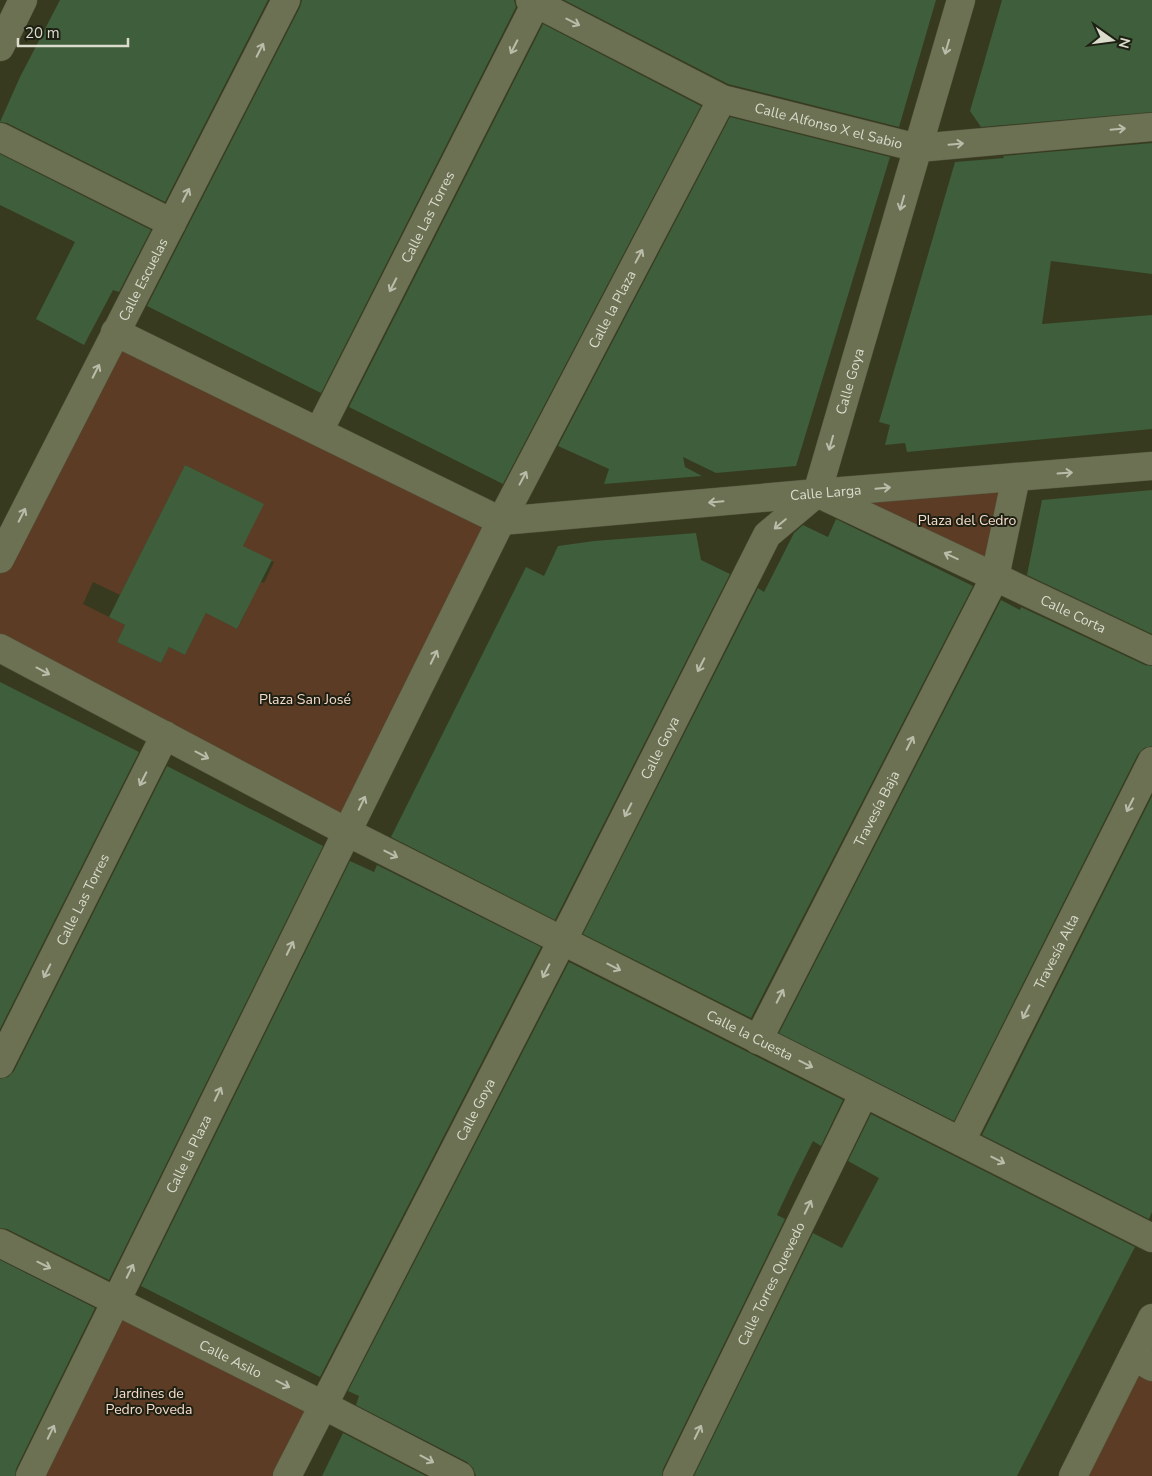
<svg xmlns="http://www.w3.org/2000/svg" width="1152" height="1476" viewBox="0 0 1152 1476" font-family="'Nunito Sans',sans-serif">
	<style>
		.green { fill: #5c3c24; fill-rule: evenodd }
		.building { fill: #3e5e3c }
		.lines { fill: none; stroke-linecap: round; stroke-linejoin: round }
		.street-casing { stroke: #53553d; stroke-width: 29 }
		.secondary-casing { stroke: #53553d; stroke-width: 29 }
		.street { stroke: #6d7153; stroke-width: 28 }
		.secondary { stroke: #6d7153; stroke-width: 28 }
		.oneway { stroke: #b9bca8 }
		.labels { text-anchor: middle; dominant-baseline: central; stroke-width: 4; stroke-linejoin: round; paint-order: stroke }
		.street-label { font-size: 14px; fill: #dadccc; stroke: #1e2013 }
		.park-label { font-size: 14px; fill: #f7dcca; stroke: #1e2013 }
	</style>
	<rect width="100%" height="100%" fill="#373a1e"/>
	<!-- green -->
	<g class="green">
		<path d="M 115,332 L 501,521 L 347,832 L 0,648 L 0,560 ZM 185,465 L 263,504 L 239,554 L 251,550 L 274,562 L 264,583 L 247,574 L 232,604 L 246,612 L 237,629 L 220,620 L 210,605 L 185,655 L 169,647 L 161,663 L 118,642 L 125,625 L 83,604 L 93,582 L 120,595 Z"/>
		<polygon points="1016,477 995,577 817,493"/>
		<polygon points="115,1301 322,1407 287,1476 30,1476"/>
		<polygon points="1133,1356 1152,1367 1152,1476 1081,1476"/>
	</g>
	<!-- building -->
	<g class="building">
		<polygon points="60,0 268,0 165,202 7,123 0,122 20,77"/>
		<polygon points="302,0 514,0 516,7 321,393 147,306 300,7"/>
		<polygon points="564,0 936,0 899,127 728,84"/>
		<polygon points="1002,0 1152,0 1152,112 981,127 970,111"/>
		<polygon points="543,24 701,106 503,484 349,407"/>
		<polygon points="730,117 890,157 796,466 716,473 683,457 685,467 702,476 604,484 609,469 558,446"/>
		<polygon points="1152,143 1152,274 1051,261 1042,324 1152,315 1152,429 907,452 905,443 885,445 890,425 879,422 955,162 1004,158 1003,156"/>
		<polygon points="0,154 151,230 119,292 113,290 84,345 36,319 75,242 0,205"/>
		<polygon points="185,465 264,504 243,546 272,560 237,629 206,613 185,655 169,647 161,663 117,642 125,625 109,617"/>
		<polygon points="1152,490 1152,634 1027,575 1042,500"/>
		<polygon points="836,519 973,586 751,1018 583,934 758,588 764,592 794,533 803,525 828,537"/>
		<polygon points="696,533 701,560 730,574 555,920 391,837 526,567 544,576 558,546 594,541"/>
		<polygon points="1001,600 1020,610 1021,607 1145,665 1152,666 1152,746 1144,748 1138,754 954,1121 779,1033"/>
		<polygon points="0,682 139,752 0,1029"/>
		<polygon points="167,766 323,846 109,1280 7,1229 0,1228 0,1079 8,1077 14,1071"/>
		<polygon points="1152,796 1152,1212 1149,1219 982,1135"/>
		<polygon points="350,861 374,872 377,865 541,947 320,1377 141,1286"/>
		<polygon points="569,962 843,1100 821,1146 813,1141 793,1181 777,1215 785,1219 663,1469 662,1476 476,1476 473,1468 467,1462 356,1405 359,1396 348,1391"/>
		<polygon points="871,1114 1135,1247 1017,1476 694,1476 813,1233 842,1248 879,1178 848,1161"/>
		<polygon points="0,1260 95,1308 16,1469 15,1476 0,1476"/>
		<polygon points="343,1433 426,1476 322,1476"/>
	</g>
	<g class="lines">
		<!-- street casing -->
		<g class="street-casing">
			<g id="street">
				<path id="s1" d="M 530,0 L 722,99 L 918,148 L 1152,127"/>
				<polyline points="0,47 23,0"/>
				<polyline points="0,137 172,223"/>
				<path id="s2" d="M 319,431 L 536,3"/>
				<path id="s3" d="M 819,494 L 1152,651"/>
				<path id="s4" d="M 501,521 L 817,493 L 1152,466"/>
				<path id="s5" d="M 501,521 L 722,99"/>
				<path id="s6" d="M 0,559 L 286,0"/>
				<polyline points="0,648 347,832 501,521 115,332"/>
				<path id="s7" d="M 758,1040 L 995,577 L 1016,477"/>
				<path id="s8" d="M 0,1064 L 165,735"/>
				<path id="s9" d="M 961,1141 L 1152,761"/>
				<path id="s10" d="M 0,1243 L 323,1405 L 460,1476"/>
				<polyline points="1133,1356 1152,1367"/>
				<path id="s11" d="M 30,1476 L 347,832 L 1152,1238"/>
				<path id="s12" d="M 287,1476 L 578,910 L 767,535 L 817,493 L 961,0"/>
				<path id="s13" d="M 677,1476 L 864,1093"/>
			</g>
		</g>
		<!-- secondary casing -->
		<g class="secondary-casing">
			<polyline id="secondary" points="1073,1476 1152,1318"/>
		</g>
		<!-- street -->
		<use href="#street" class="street"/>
		<!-- secondary -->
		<use href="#secondary" class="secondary"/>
	</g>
	<!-- one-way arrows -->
	<defs><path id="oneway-shaft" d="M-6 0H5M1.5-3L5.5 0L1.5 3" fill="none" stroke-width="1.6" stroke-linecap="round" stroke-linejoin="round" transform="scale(1.25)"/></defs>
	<g class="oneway">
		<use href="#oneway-shaft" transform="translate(573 22) rotate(27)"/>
		<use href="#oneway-shaft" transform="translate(514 47) rotate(117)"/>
		<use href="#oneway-shaft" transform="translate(947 47) rotate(106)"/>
		<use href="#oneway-shaft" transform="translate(260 50) rotate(-63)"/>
		<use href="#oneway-shaft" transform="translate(1118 129) rotate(-5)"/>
		<use href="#oneway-shaft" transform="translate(956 144) rotate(-5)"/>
		<use href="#oneway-shaft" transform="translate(186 195) rotate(-63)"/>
		<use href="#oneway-shaft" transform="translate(902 203) rotate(106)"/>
		<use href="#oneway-shaft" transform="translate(639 256) rotate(-62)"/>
		<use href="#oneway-shaft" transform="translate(393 285) rotate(117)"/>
		<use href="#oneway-shaft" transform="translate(96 371) rotate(-63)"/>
		<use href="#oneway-shaft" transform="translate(831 443) rotate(106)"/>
		<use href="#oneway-shaft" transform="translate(1065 473) rotate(-4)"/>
		<use href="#oneway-shaft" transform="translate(523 478) rotate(-62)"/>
		<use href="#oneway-shaft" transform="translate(883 488) rotate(-5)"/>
		<use href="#oneway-shaft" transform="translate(716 502) rotate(175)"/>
		<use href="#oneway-shaft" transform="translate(22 515) rotate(-63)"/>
		<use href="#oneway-shaft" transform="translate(780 524) rotate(140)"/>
		<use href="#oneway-shaft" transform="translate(951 556) rotate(-155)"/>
		<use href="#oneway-shaft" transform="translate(434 657) rotate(-64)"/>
		<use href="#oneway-shaft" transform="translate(701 665) rotate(117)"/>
		<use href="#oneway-shaft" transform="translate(43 671) rotate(28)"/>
		<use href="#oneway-shaft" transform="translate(910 743) rotate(-63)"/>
		<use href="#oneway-shaft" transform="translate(202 755) rotate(28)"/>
		<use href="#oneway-shaft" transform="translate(143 779) rotate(117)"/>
		<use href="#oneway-shaft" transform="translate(362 803) rotate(-64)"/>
		<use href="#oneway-shaft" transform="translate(1130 805) rotate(117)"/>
		<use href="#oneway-shaft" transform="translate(628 810) rotate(117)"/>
		<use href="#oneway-shaft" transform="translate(391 854) rotate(27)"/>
		<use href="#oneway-shaft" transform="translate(290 948) rotate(-64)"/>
		<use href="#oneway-shaft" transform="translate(614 967) rotate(27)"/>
		<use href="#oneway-shaft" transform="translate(47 971) rotate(117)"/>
		<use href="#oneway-shaft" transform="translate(546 971) rotate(117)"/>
		<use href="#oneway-shaft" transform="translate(780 996) rotate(-63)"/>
		<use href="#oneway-shaft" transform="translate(1026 1012) rotate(117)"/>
		<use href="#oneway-shaft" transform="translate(806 1064) rotate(27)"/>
		<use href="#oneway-shaft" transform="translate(218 1094) rotate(-64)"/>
		<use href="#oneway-shaft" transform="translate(998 1160) rotate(27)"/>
		<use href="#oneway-shaft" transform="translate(808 1207) rotate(-64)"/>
		<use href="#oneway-shaft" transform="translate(44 1265) rotate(26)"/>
		<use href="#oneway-shaft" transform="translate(130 1271) rotate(-64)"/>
		<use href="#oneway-shaft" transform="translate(283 1384) rotate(27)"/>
		<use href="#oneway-shaft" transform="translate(51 1432) rotate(-64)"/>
		<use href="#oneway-shaft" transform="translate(698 1432) rotate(-64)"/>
		<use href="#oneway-shaft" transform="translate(427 1459) rotate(28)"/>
	</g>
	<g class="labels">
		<!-- street labels -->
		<g class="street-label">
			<text stroke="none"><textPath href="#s1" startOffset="326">Calle Alfonso X el Sabio</textPath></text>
			<text stroke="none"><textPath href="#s2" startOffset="240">Calle Las Torres</textPath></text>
			<text stroke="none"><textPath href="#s6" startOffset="314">Calle Escuelas</textPath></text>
			<text stroke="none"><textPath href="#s5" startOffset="239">Calle la Plaza</textPath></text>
			<text stroke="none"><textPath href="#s12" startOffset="1238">Calle Goya</textPath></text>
			<text stroke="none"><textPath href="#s4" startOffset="326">Calle Larga</textPath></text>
			<text stroke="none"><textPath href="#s3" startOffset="281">Calle Corta</textPath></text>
			<text stroke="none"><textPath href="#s12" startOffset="818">Calle Goya</textPath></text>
			<text stroke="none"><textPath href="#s7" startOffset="260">Travesía Baja</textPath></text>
			<text stroke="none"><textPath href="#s8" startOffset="184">Calle Las Torres</textPath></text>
			<text stroke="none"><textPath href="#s9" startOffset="212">Travesía Alta</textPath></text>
			<text stroke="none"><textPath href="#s11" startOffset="1169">Calle la Cuesta</textPath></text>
			<text stroke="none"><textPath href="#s12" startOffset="412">Calle Goya</textPath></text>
			<text stroke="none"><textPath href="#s11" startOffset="359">Calle la Plaza</textPath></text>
			<text stroke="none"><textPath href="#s13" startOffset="214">Calle Torres Quevedo</textPath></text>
			<text stroke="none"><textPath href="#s10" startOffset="258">Calle Asilo</textPath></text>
		</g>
		<!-- park labels -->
		<g class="park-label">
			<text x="967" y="520">Plaza del Cedro</text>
			<text x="305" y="699">Plaza San José</text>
			<text x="149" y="1393">Jardines de<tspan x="149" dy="16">Pedro Poveda</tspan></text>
		</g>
	</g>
	<!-- north arrow -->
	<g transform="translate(1112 40) rotate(104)" stroke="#1e2013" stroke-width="4" paint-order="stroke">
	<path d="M0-4L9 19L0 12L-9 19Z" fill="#dadccc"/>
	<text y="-8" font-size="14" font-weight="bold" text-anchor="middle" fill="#dadccc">N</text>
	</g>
	<!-- scale -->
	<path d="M18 38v8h110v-8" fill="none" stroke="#dadccc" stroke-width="2.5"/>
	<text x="25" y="38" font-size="15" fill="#dadccc" stroke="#1e2013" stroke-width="4" paint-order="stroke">20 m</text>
</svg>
